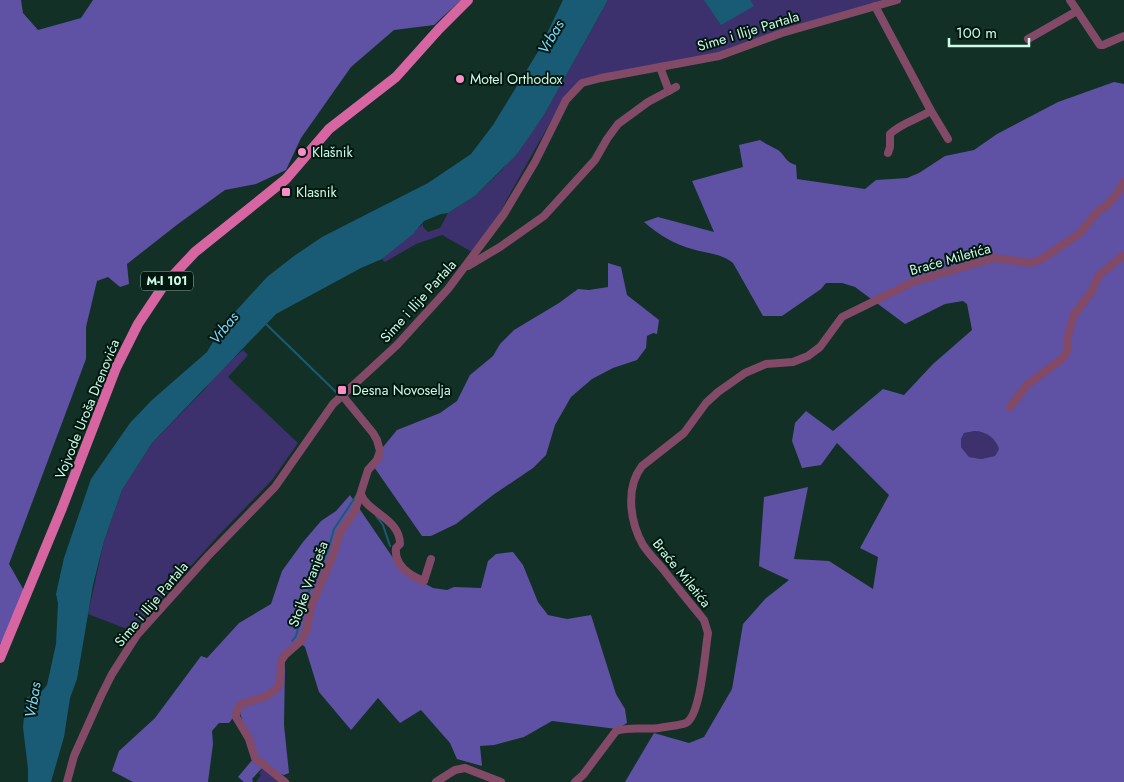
<svg xmlns="http://www.w3.org/2000/svg" width="1124" height="782" viewBox="0 0 1124 782" font-family="Jost,sans-serif">
	<style>
		.green { fill: #3c316d }
		.forest { fill: #5f51a3; fill-rule: evenodd }
		.water { fill: #195b75 }
		.lines { fill: none; stroke-linecap: round; stroke-linejoin: round }
		.stream { stroke: #195b75; stroke-width: 2 }
		.minor { stroke: #824a66; stroke-width: 8 }
		.major { stroke: #d765a2; stroke-width: 10 }
		.poi-dot { fill: #fa8fc6; stroke: #00180f; stroke-width: 2 }
		.labels { text-anchor: middle; dominant-baseline: central; stroke-width: 4; stroke-linejoin: round; paint-order: stroke }
		.shield { fill: #00180f; stroke: #90b6a7; stroke-width: 1 }
		.shield-label { font-size: 12px; font-weight: bold; fill: #cefae8 }
		.street-label { font-size: 14px; fill: #cefae8; stroke: #00180f }
		.poi-label { font-size: 14px; fill: #cefae8; stroke: #00180f; text-anchor: start }
		.water-label { font-size: 15px; font-style: italic; fill: #86d7fc; stroke: #00180f }
	</style>
	<rect width="100%" height="100%" fill="#123026"/>
	<!-- green -->
	<g class="green">
		<polygon points="608,0 897,0 719,56 576,84 565,96 507,199 500,214 472,252 442,235 416,244 385,262 382,259 423,224 423,227 428,232 440,228 448,213 475,196 502,170 530,134 544,115"/>
		<polygon points="243,350 248,355 228,377 298,443 272,480 218,536 132,631 88,614 104,541 122,490 152,443 204,390 220,370"/>
		<path d="M 975,431 C 987,432 995,438 999,449 L 995,456 L 981,459 L 969,457 L 961,447 L 961,439 L 964,433 Z"/>
		<polygon points="263,767 283,782 256,782 261,775 259,774"/>
	</g>
	<!-- forest -->
	<g class="forest">
		<polygon points="0,0 21,0 23,13 38,30 81,18 93,0 461,0 434,25 394,30 351,67 301,138 286,170 256,184 225,190 178,224 127,264 129,284 120,287 108,277 97,281 86,327 86,359 9,564 26,594 4,646 0,643"/>
		<path d="M 1114,82 L 1124,84 L 1124,782 L 625,782 L 654,733 L 689,743 L 704,737 L 732,689 L 743,624 L 765,599 L 789,580 L 759,566 L 764,497 L 808,487 L 794,559 L 829,561 L 873,589 L 878,557 L 860,548 L 889,495 L 837,443 L 821,465 L 802,468 L 792,441 L 795,423 L 806,411 L 833,431 L 883,389 L 904,395 L 933,364 L 972,330 L 967,304 L 963,301 L 945,304 L 905,324 L 855,287 L 842,283 L 826,283 L 821,289 L 782,316 L 763,316 L 733,263 C 721,253 707,254 692,249 C 674,244 659,235 644,222 L 658,217 L 714,232 L 692,181 L 743,167 L 739,145 L 760,140 C 766,144 772,147 778,150 C 786,156 784,161 796,165 L 797,179 L 865,189 L 876,180 L 907,178 L 919,173 L 945,156 L 974,150 L 997,134 L 1058,102 ZM 975,431 C 987,432 995,438 999,449 L 995,456 L 981,459 L 969,457 L 961,447 L 961,439 L 964,433 Z"/>
		<polygon points="608,263 621,267 627,295 659,320 657,334 653,333 647,336 646,348 637,360 613,368 592,379 571,397 555,425 546,455 533,468 493,495 456,524 431,536 422,536 374,467 379,461 383,447 397,430 440,413 457,401 470,375 493,356 500,344 514,330 559,303 578,289 589,290 608,287"/>
		<path d="M 350,495 L 402,571 L 433,588 L 447,590 L 454,587 L 481,588 L 488,561 L 496,554 L 513,552 L 523,565 L 538,602 L 548,615 L 567,619 L 591,615 L 616,694 L 625,709 L 627,723 L 617,729 L 552,721 L 524,737 L 494,745 L 480,746 L 482,766 L 457,759 L 450,743 L 421,710 L 400,723 L 378,698 L 351,730 L 319,692 L 305,647 L 297,640 L 282,656 L 285,668 L 284,725 L 289,773 L 284,775 C 276,773 264,766 259,760 C 253,752 241,721 240,711 L 233,709 L 233,718 L 229,723 L 219,723 L 212,731 L 213,744 L 208,782 L 133,782 L 112,771 L 119,751 L 155,718 L 201,656 L 207,658 L 239,623 L 271,604 L 282,571 L 303,542 L 321,521 L 336,511 Z"/>
		<polygon points="253,759 263,767 252,779 253,781 252,782 244,782 238,777"/>
	</g>
	<!-- water -->
	<g class="water">
		<polygon points="563,0 608,0 544,115 517,154 475,196 448,213 441,214 424,221 413,234 382,259 361,268 276,314 152,443 122,490 104,541 93,585 77,679 70,698 64,737 51,782 28,782 28,769 23,727 26,698 43,690 47,685 56,644 58,603 56,594 64,558 91,479 130,423 152,400 207,352 223,325 267,277 294,256 322,237 428,183 471,154 493,125 539,50"/>
		<polygon points="704,0 750,0 754,6 721,25"/>
	</g>
	<g class="lines">
		<!-- stream -->
		<g class="stream">
			<polyline points="265,323 337,393"/>
			<polyline points="376,516 383,525 390,546"/>
			<polyline points="292,641 296,636 306,597 328,550 334,529 356,496"/>
		</g>
		<!-- minor -->
		<g class="minor">
			<polyline points="1070,0 1100,45 1103,45 1124,36"/>
			<path d="M 875,6 L 930,109 L 929,112 C 917,119 900,124 890,134 L 890,147 L 888,153"/>
			<polyline points="1028,39 1077,11"/>
			<polyline points="660,67 669,91"/>
			<polyline points="930,109 948,139"/>
			<polyline points="468,266 500,247 544,216 595,160 607,139 618,124 648,102 676,87"/>
			<polyline points="1010,407 1027,385 1063,358 1067,351 1067,340 1074,315 1092,291 1099,275 1124,255"/>
			<path d="M 361,494 C 366,512 400,518 400,544 L 396,548 C 394,565 409,575 424,581 L 431,559"/>
			<polyline points="67,782 74,756 101,696 112,674 137,635 208,556 275,487 333,404 397,345 448,289 504,214 535,162 566,100 582,83 601,78 719,56 782,33 897,0"/>
			<polyline points="285,782 255,758 249,739 236,717 237,710 241,704 267,696 278,687 280,683 281,661 285,655 301,641 306,631 312,604 333,555 340,532 355,511 368,470 377,460 380,451 377,440 373,433 342,395"/>
			<polyline points="436,782 455,770 465,768 501,782"/>
			<path d="M 575,782 L 583,775 L 616,731 C 632,726 644,730 659,728 C 667,726 678,726 686,723 C 701,715 705,651 708,633 L 704,620 C 690,603 676,586 663,569 C 656,561 649,554 643,545 C 630,522 625,488 642,466 L 684,433 L 706,403 L 718,392 L 745,373 L 766,364 L 793,362 L 808,356 L 820,347 L 842,317 L 913,282 L 994,258 L 1030,263 L 1040,260 L 1079,234 L 1099,210 L 1106,206 L 1116,195 L 1124,182"/>
		</g>
		<!-- major -->
		<polyline class="major" points="0,658 62,508 116,368 138,324 164,285 195,252 286,179 329,129 396,77 439,29 468,0"/>
	</g>
	<!-- markers -->
	<g class="poi-dot">
		<circle cx="460" cy="79" r="5"/>
		<circle cx="302" cy="152" r="5"/>
		<rect x="281" y="187" width="10" height="10" rx="2.5"/>
		<rect x="337" y="385" width="10" height="10" rx="2.5"/>
	</g>
	<g class="labels">
		<!-- shield labels -->
		<rect class="shield" x="141" y="271.5" width="52" height="19" rx="4"/>
		<g class="shield-label">
			<text x="167" y="281">M-I 101</text>
		</g>
		<!-- street labels -->
		<g class="street-label">
			<text transform="translate(748 31) rotate(-17)">Sime i Ilije Partala</text>
			<text transform="translate(950 259) rotate(-16)">Braće Miletića</text>
			<text transform="translate(418 301) rotate(-48)">Sime i Ilije Partala</text>
			<text transform="translate(87 409) rotate(-68)">Vojvode Uroša Drenovića</text>
			<text transform="translate(682 573) rotate(51)">Braće Miletića</text>
			<text transform="translate(308 584) rotate(-70)">Stojke Vranješa</text>
			<text transform="translate(151 604) rotate(-50)">Sime i Ilije Partala</text>
		</g>
		<!-- poi labels -->
		<g class="poi-label">
			<text x="470" y="79">Motel Orthodox</text>
			<text x="312" y="152">Klašnik</text>
			<text x="296" y="192">Klasnik</text>
			<text x="352" y="390">Desna Novoselja</text>
		</g>
		<!-- water labels -->
		<g class="water-label">
			<text transform="translate(551 37) rotate(-60)">Vrbas</text>
			<text transform="translate(224 328) rotate(-51)">Vrbas</text>
			<text transform="translate(33 700) rotate(-81)">Vrbas</text>
		</g>
	</g>
	<!-- scale -->
	<path d="M949 38v8h80v-8" fill="none" stroke="#cefae8" stroke-width="2.5"/>
	<text x="956" y="38" font-size="15" fill="#cefae8" stroke="#00180f" stroke-width="4" paint-order="stroke">100 m</text>
</svg>
